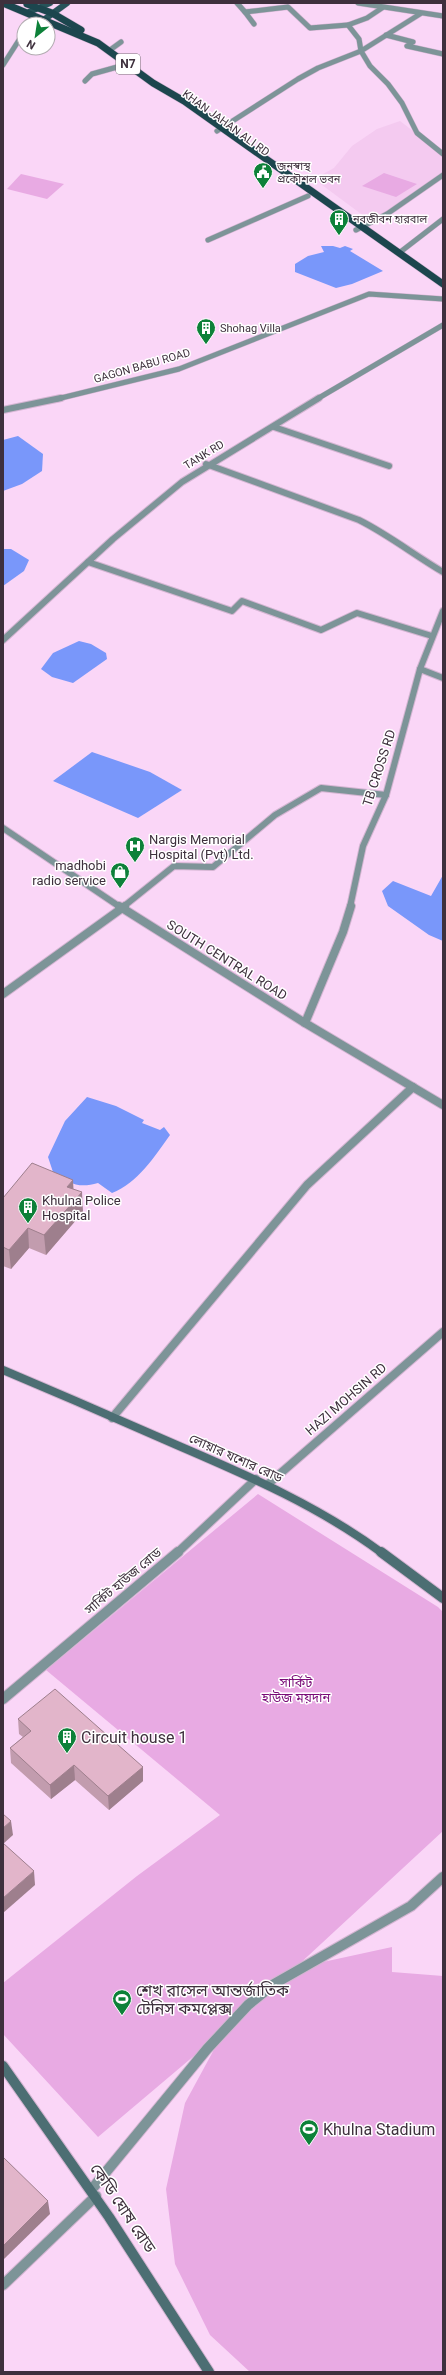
<svg xmlns="http://www.w3.org/2000/svg" width="446" height="2375" viewBox="0 0 446 2375" font-family="Roboto,'Noto Sans Bengali',sans-serif">
	<style>
		.built { fill: #f4caf0 }
		.green { fill: #e8aae3 }
		.water { fill: #7997fa }
		.lines { fill: none; stroke-linecap: round; stroke-linejoin: round }
		.minor-far3-casing { stroke: #d4b5d2; stroke-width: 6 }
		.minor-far2-casing { stroke: #d4b5d2; stroke-width: 8 }
		.minor-far1-casing { stroke: #d4b5d2; stroke-width: 10 }
		.minor-casing { stroke: #d4b5d2; stroke-width: 12 }
		.tertiary-far3-casing { stroke: #d4b5d2; stroke-width: 6 }
		.tertiary-far2-casing { stroke: #d4b5d2; stroke-width: 8 }
		.tertiary-far1-casing { stroke: #d4b5d2; stroke-width: 10 }
		.tertiary-casing { stroke: #d4b5d2; stroke-width: 12 }
		.secondary-far1-casing { stroke: #d4b5d2; stroke-width: 10 }
		.secondary-casing { stroke: #d4b5d2; stroke-width: 12 }
		.primary-casing { stroke: #d4b5d2; stroke-width: 7 }
		.trunk-casing { stroke: #d4b5d2; stroke-width: 8 }
		.minor-far3 { stroke: #7d9498; stroke-width: 5 }
		.minor-far2 { stroke: #7d9498; stroke-width: 6 }
		.minor-far1 { stroke: #7d9498; stroke-width: 8 }
		.minor { stroke: #7d9498; stroke-width: 10 }
		.tertiary-far3 { stroke: #7d9498; stroke-width: 5 }
		.tertiary-far2 { stroke: #7d9498; stroke-width: 6 }
		.tertiary-far1 { stroke: #7d9498; stroke-width: 8 }
		.tertiary { stroke: #7d9498; stroke-width: 10 }
		.secondary-far1 { stroke: #4c6e73; stroke-width: 8 }
		.secondary { stroke: #4c6e73; stroke-width: 10 }
		.primary { stroke: #27535a; stroke-width: 6 }
		.trunk { stroke: #1c464e; stroke-width: 7 }
		.wall { fill: #c29cae }
		.shaded-wall { fill: #9e7f8d }
		.building { fill: #e2b5ca; stroke: #9e7f8d }
		.labels { text-anchor: middle; dominant-baseline: central; stroke-width: 3; stroke-linejoin: round; paint-order: stroke }
		.far-street-label { font-size: 11px; fill: #3e303d; stroke: #fff }
		.far-poi-label { font-size: 11px; fill: #3e303d; stroke: #fff; text-anchor: start }
		.shield { fill: #fff; stroke: #786e77; stroke-width: 1 }
		.shield-label { font-size: 12px; font-weight: bold; fill: #3e303d }
		.street-label { font-size: 13px; fill: #3e303d; stroke: #fff }
		.poi-label { font-size: 13px; fill: #3e303d; stroke: #fff; text-anchor: start }
		.park-label { font-size: 13px; fill: #790b77; stroke: #fff }
		.near-poi-label { font-size: 16px; fill: #3e303d; stroke: #fff; text-anchor: start }
		.near-street-label { font-size: 16px; fill: #3e303d; stroke: #fff }
	</style>
	<rect width="100%" height="100%" fill="#fad6f7"/>
	<!-- built -->
	<polygon class="built" points="400,121 443,154 443,175 372,222 314,179 334,168 352,146 377,129"/>
	<!-- green -->
	<g class="green">
		<polygon points="384,173 417,184 396,197 362,186"/>
		<polygon points="21,174 64,184 47,199 7,189"/>
		<polygon points="258,1494 438,1607 443,1612 443,1831 268,1993 323,1962 392,1947 392,1972 443,1976 443,2372 250,2372 210,2335 175,2264 166,2189 185,2103 217,2044 253,2006 98,2137 3,2034 3,1983 137,1876 220,1815 46,1670"/>
	</g>
	<!-- water -->
	<g class="water">
		<polygon points="321,246 333,246 340,248 345,246 353,249 350,251 383,271 352,284 336,288 295,272 295,264 308,256 324,252"/>
		<polygon points="18,436 43,454 42,471 22,484 3,491 3,440"/>
		<polygon points="3,549 11,549 29,560 24,571 3,586"/>
		<polygon points="79,641 91,644 106,653 107,659 73,683 52,677 41,669 53,653"/>
		<polygon points="92,752 150,772 182,790 138,818 53,781"/>
		<polygon points="443,875 443,941 429,935 388,906 382,891 393,881 431,896"/>
		<path d="M 87,1097 L 116,1106 L 144,1120 L 142,1123 L 160,1130 L 164,1127 L 170,1135 C 154,1157 138,1183 112,1193 L 98,1183 C 78,1189 69,1183 53,1172 L 48,1157 L 65,1121 Z"/>
	</g>
	<g class="lines">
		<!-- minor-far3 casing -->
		<g class="minor-far3-casing">
			<g id="minor-far3">
				<polyline points="237,3 245,12 288,7 310,28 348,25"/>
				<polyline points="382,8 367,18 348,25 359,39 361,51 370,66 388,84 402,103 417,133 443,154"/>
				<polyline points="245,12 254,24"/>
				<polyline points="386,35 413,42 407,46 443,54"/>
				<polyline points="110,50 121,42"/>
				<polyline points="85,81 92,74 128,64"/>
				<polyline points="217,131 298,79 318,68 361,51 420,14"/>
				<polyline points="356,230 387,214 443,175"/>
				<polyline points="208,240 308,196"/>
				<polyline points="399,253 443,219"/>
				<polyline points="317,399 443,325"/>
			</g>
		</g>
		<!-- minor-far2 casing -->
		<g class="minor-far2-casing">
			<g id="minor-far2">
				<polyline points="274,427 389,466"/>
				<path d="M 206,464 L 359,520 C 389,535 414,555 443,572"/>
				<polyline points="88,562 232,611 242,601 321,630 357,613 432,636"/>
				<polyline points="3,640 113,539 182,482 319,398"/>
				<polyline points="420,669 443,678"/>
				<polyline points="123,907 174,866 213,867 275,815 321,788 386,795"/>
				<polyline points="350,907 363,846 386,795 420,669 443,611"/>
			</g>
		</g>
		<!-- minor-far1 casing -->
		<g class="minor-far1-casing">
			<g id="minor-far1">
				<polyline points="3,994 125,906"/>
				<polyline points="305,1023 343,932 351,906"/>
				<polyline points="112,1418 307,1185 413,1087"/>
			</g>
		</g>
		<!-- minor casing -->
		<g class="minor-casing">
			<polyline id="minor" points="92,2189 207,2049 248,2005 274,1984 411,1906 443,1877"/>
		</g>
		<!-- tertiary-far3 casing -->
		<g class="tertiary-far3-casing">
			<g id="tertiary-far3">
				<polyline points="358,3 443,16"/>
				<polyline points="3,65 19,40 24,36"/>
				<polyline points="57,399 179,369 369,294 443,299"/>
			</g>
		</g>
		<!-- tertiary-far2 casing -->
		<g class="tertiary-far2-casing">
			<g id="tertiary-far2">
				<polyline points="3,410 61,398"/>
				<polyline points="3,828 120,907"/>
			</g>
		</g>
		<!-- tertiary-far1 casing -->
		<g class="tertiary-far1-casing">
			<g id="tertiary-far1">
				<polyline points="119,906 305,1023 443,1105"/>
				<polyline points="267,1485 443,1332"/>
				<polyline points="177,1553 256,1479"/>
			</g>
		</g>
		<!-- tertiary casing -->
		<g class="tertiary-casing">
			<g id="tertiary">
				<polyline points="3,1699 178,1552"/>
				<polyline points="3,2285 96,2196"/>
			</g>
		</g>
		<!-- secondary-far1 casing -->
		<g class="secondary-far1-casing">
			<path id="secondary-far1" d="M 3,1370 C 62,1395 120,1420 179,1446 C 249,1476 320,1507 382,1553"/>
		</g>
		<!-- secondary casing -->
		<g class="secondary-casing">
			<g id="secondary">
				<polyline points="381,1552 443,1598"/>
				<polyline points="3,2066 109,2217 209,2372"/>
			</g>
		</g>
		<!-- primary casing -->
		<g class="primary-casing">
			<g id="primary">
				<polyline points="29,12 50,3"/>
				<polyline points="45,19 67,3"/>
			</g>
		</g>
		<!-- trunk casing -->
		<g class="trunk-casing">
			<g id="trunk">
				<polyline points="3,3 98,43 153,83 184,101 443,284"/>
				<polyline points="27,4 52,13 81,30"/>
			</g>
		</g>
		<!-- minor-far3 -->
		<use href="#minor-far3" class="minor-far3"/>
		<!-- minor-far2 -->
		<use href="#minor-far2" class="minor-far2"/>
		<!-- minor-far1 -->
		<use href="#minor-far1" class="minor-far1"/>
		<!-- minor -->
		<use href="#minor" class="minor"/>
		<!-- tertiary-far3 -->
		<use href="#tertiary-far3" class="tertiary-far3"/>
		<!-- tertiary-far2 -->
		<use href="#tertiary-far2" class="tertiary-far2"/>
		<!-- tertiary-far1 -->
		<use href="#tertiary-far1" class="tertiary-far1"/>
		<!-- tertiary -->
		<use href="#tertiary" class="tertiary"/>
		<!-- secondary-far1 -->
		<use href="#secondary-far1" class="secondary-far1"/>
		<!-- secondary -->
		<use href="#secondary" class="secondary"/>
		<!-- primary -->
		<use href="#primary" class="primary"/>
		<!-- trunk -->
		<use href="#trunk" class="trunk"/>
	</g>
	<!-- wall -->
	<g class="wall">
		<polygon points="74,1189 83,1212 46,1255 29,1248 11,1269 3,1266 3,1198"/>
		<polygon points="18,1719 143,1767 143,1781 109,1810 75,1780 51,1799 11,1763 10,1748 23,1737 19,1734"/>
	</g>
	<!-- shaded-wall -->
	<g class="shaded-wall">
		<polygon points="73,1180 74,1200 67,1187"/>
		<polygon points="82,1192 83,1212 46,1255 44,1235"/>
		<polygon points="28,1228 29,1248 11,1269 9,1250"/>
		<polygon points="74,1765 75,1780 51,1799 50,1785"/>
		<polygon points="143,1767 143,1781 109,1810 108,1796"/>
		<polygon points="11,1821 13,1835 3,1844 3,1828"/>
		<polygon points="34,1871 35,1885 3,1913 3,1898"/>
		<polygon points="48,2201 50,2214 3,2260 3,2246"/>
	</g>
	<!-- building -->
	<g class="building">
		<polygon points="32,1163 73,1180 67,1187 82,1192 44,1235 28,1228 9,1250 3,1247 3,1198"/>
		<polygon points="55,1689 143,1767 108,1796 74,1765 50,1785 10,1748 31,1731 18,1719"/>
		<polygon points="3,1814 11,1821 3,1828"/>
		<polygon points="3,1843 34,1871 3,1898"/>
		<polygon points="3,2157 48,2201 3,2246"/>
	</g>
	<!-- icons -->
	<defs>
		<g id="civic-pin" transform="scale(1)"><path d="M0 17L-7.5 6A9.5 9.5 0 1 1 7.5 6Z" fill="#0d8139" stroke="#fff"/><path d="M-.6-6.5H3V-4.5H.6V-3L4-1V1h2V6H-6V1h2V-1L-.6-3ZM-1.2 2.5V6h2.4V2.5Z" fill="#fff"/></g>
		<g id="building-pin" transform="scale(1)"><path d="M0 17L-7.5 6A9.5 9.5 0 1 1 7.5 6Z" fill="#0d8139" stroke="#fff"/><path d="M-4-6H4V6H1V3H-1V6H-4ZM-2.5-4.3h1.7v1.8h-1.7ZM.8-4.3h1.7v1.8H.8ZM-2.5-1h1.7V.8h-1.7ZM.8-1h1.7V.8H.8Z" fill="#fff"/></g>
		<g id="hospital-pin" transform="scale(1)"><path d="M0 17L-7.5 6A9.5 9.5 0 1 1 7.5 6Z" fill="#0d8139" stroke="#fff"/><path d="M-5-5h3v3.5h4V-5h3V5h-3V1.5h-4V5h-3Z" fill="#fff"/></g>
		<g id="shop-pin" transform="scale(1)"><path d="M0 17L-7.5 6A9.5 9.5 0 1 1 7.5 6Z" fill="#0d8139" stroke="#fff"/><path d="M-5-2.5h2.3a2.7 3.5 0 0 1 5.4 0H5L5.5 6h-11ZM-1.5-2.5h3a1.5 2.3 0 0 0-3 0Z" fill="#fff"/></g>
		<g id="stadium-pin" transform="scale(1)"><path d="M0 17L-7.5 6A9.5 9.5 0 1 1 7.5 6Z" fill="#0d8139" stroke="#fff"/><path d="M0-5a6.5 5 0 1 0 0 10a6.5 5 0 1 0 0-10ZM-3.5-1.8h7v3.6h-7Z" fill="#fff"/></g>
	</defs>
	<g fill-rule="evenodd">
		<use href="#civic-pin" x="263" y="172"/>
		<use href="#building-pin" x="339" y="219"/>
		<use href="#building-pin" x="206" y="328"/>
		<use href="#hospital-pin" x="135" y="846"/>
		<use href="#shop-pin" x="120" y="872"/>
		<use href="#building-pin" x="28" y="1207"/>
		<use href="#building-pin" x="67" y="1737"/>
		<use href="#stadium-pin" x="122" y="1999"/>
		<use href="#stadium-pin" x="309" y="2129"/>
	</g>
	<g class="labels">
		<!-- far-street labels -->
		<g class="far-street-label">
			<text transform="translate(226 123) rotate(36)">KHAN JAHAN ALI RD</text>
			<text transform="translate(142 366) rotate(-16)">GAGON BABU ROAD</text>
			<text transform="translate(204 455) rotate(-32)">TANK RD</text>
		</g>
		<!-- far-poi labels -->
		<g class="far-poi-label">
			<text x="277" y="166">জনস্বাস্থ<tspan x="277" dy="13">প্রকৌশল ভবন</tspan></text>
			<text x="353" y="219">নবজীবন হারবাল</text>
			<text x="220" y="328">Shohag Villa</text>
		</g>
		<!-- shield labels -->
		<rect class="shield" x="116" y="54" width="24" height="20" rx="3"/>
		<g class="shield-label">
			<text x="128" y="64">N7</text>
		</g>
		<!-- street labels -->
		<g class="street-label">
			<text transform="translate(379 768) rotate(-72)">TB CROSS RD</text>
			<text transform="translate(227 960) rotate(32)">SOUTH CENTRAL ROAD</text>
			<text transform="translate(346 1399) rotate(-41)">HAZI MOHSIN RD</text>
			<text transform="translate(236 1458) rotate(24)">লোয়ার যশোর রোড</text>
			<text transform="translate(123 1581) rotate(-40)">সার্কিট হাউজ রোড</text>
		</g>
		<!-- poi labels -->
		<g class="poi-label">
			<text x="149" y="839">Nargis Memorial<tspan x="149" dy="15">Hospital (Pvt) Ltd.</tspan></text>
			<text x="106" y="865" text-anchor="end">madhobi<tspan x="106" dy="15">radio service</tspan></text>
			<text x="42" y="1200">Khulna Police<tspan x="42" dy="15">Hospital</tspan></text>
		</g>
		<!-- park labels -->
		<g class="park-label">
			<text x="296" y="1682">সার্কিট<tspan x="296" dy="15">হাউজ ময়দান</tspan></text>
		</g>
		<!-- near-poi labels -->
		<g class="near-poi-label">
			<text x="81" y="1737">Circuit house 1</text>
			<text x="136" y="1990">শেখ রাসেল আন্তর্জাতিক<tspan x="136" dy="18">টেনিস কমপ্লেক্স</tspan></text>
			<text x="323" y="2129">Khulna Stadium</text>
		</g>
		<!-- near-street labels -->
		<g class="near-street-label">
			<text transform="translate(123 2208) rotate(56)">কেডি ঘোষ রোড</text>
		</g>
	</g>
	<!-- border -->
	<rect width="446" height="2375" fill="none" stroke="#3e303d" stroke-width="8"/>
	<!-- north arrow -->
	<g transform="translate(36 36) rotate(210)"><circle r="19" fill="#ffffff" stroke="#b2acb1"/>
	<path d="M0-3L7 15L0 10L-7 15Z" fill="#0d8139"/>
	<text y="-6" font-size="11" font-weight="bold" text-anchor="middle" fill="#3e303d">N</text>
	</g>
</svg>
